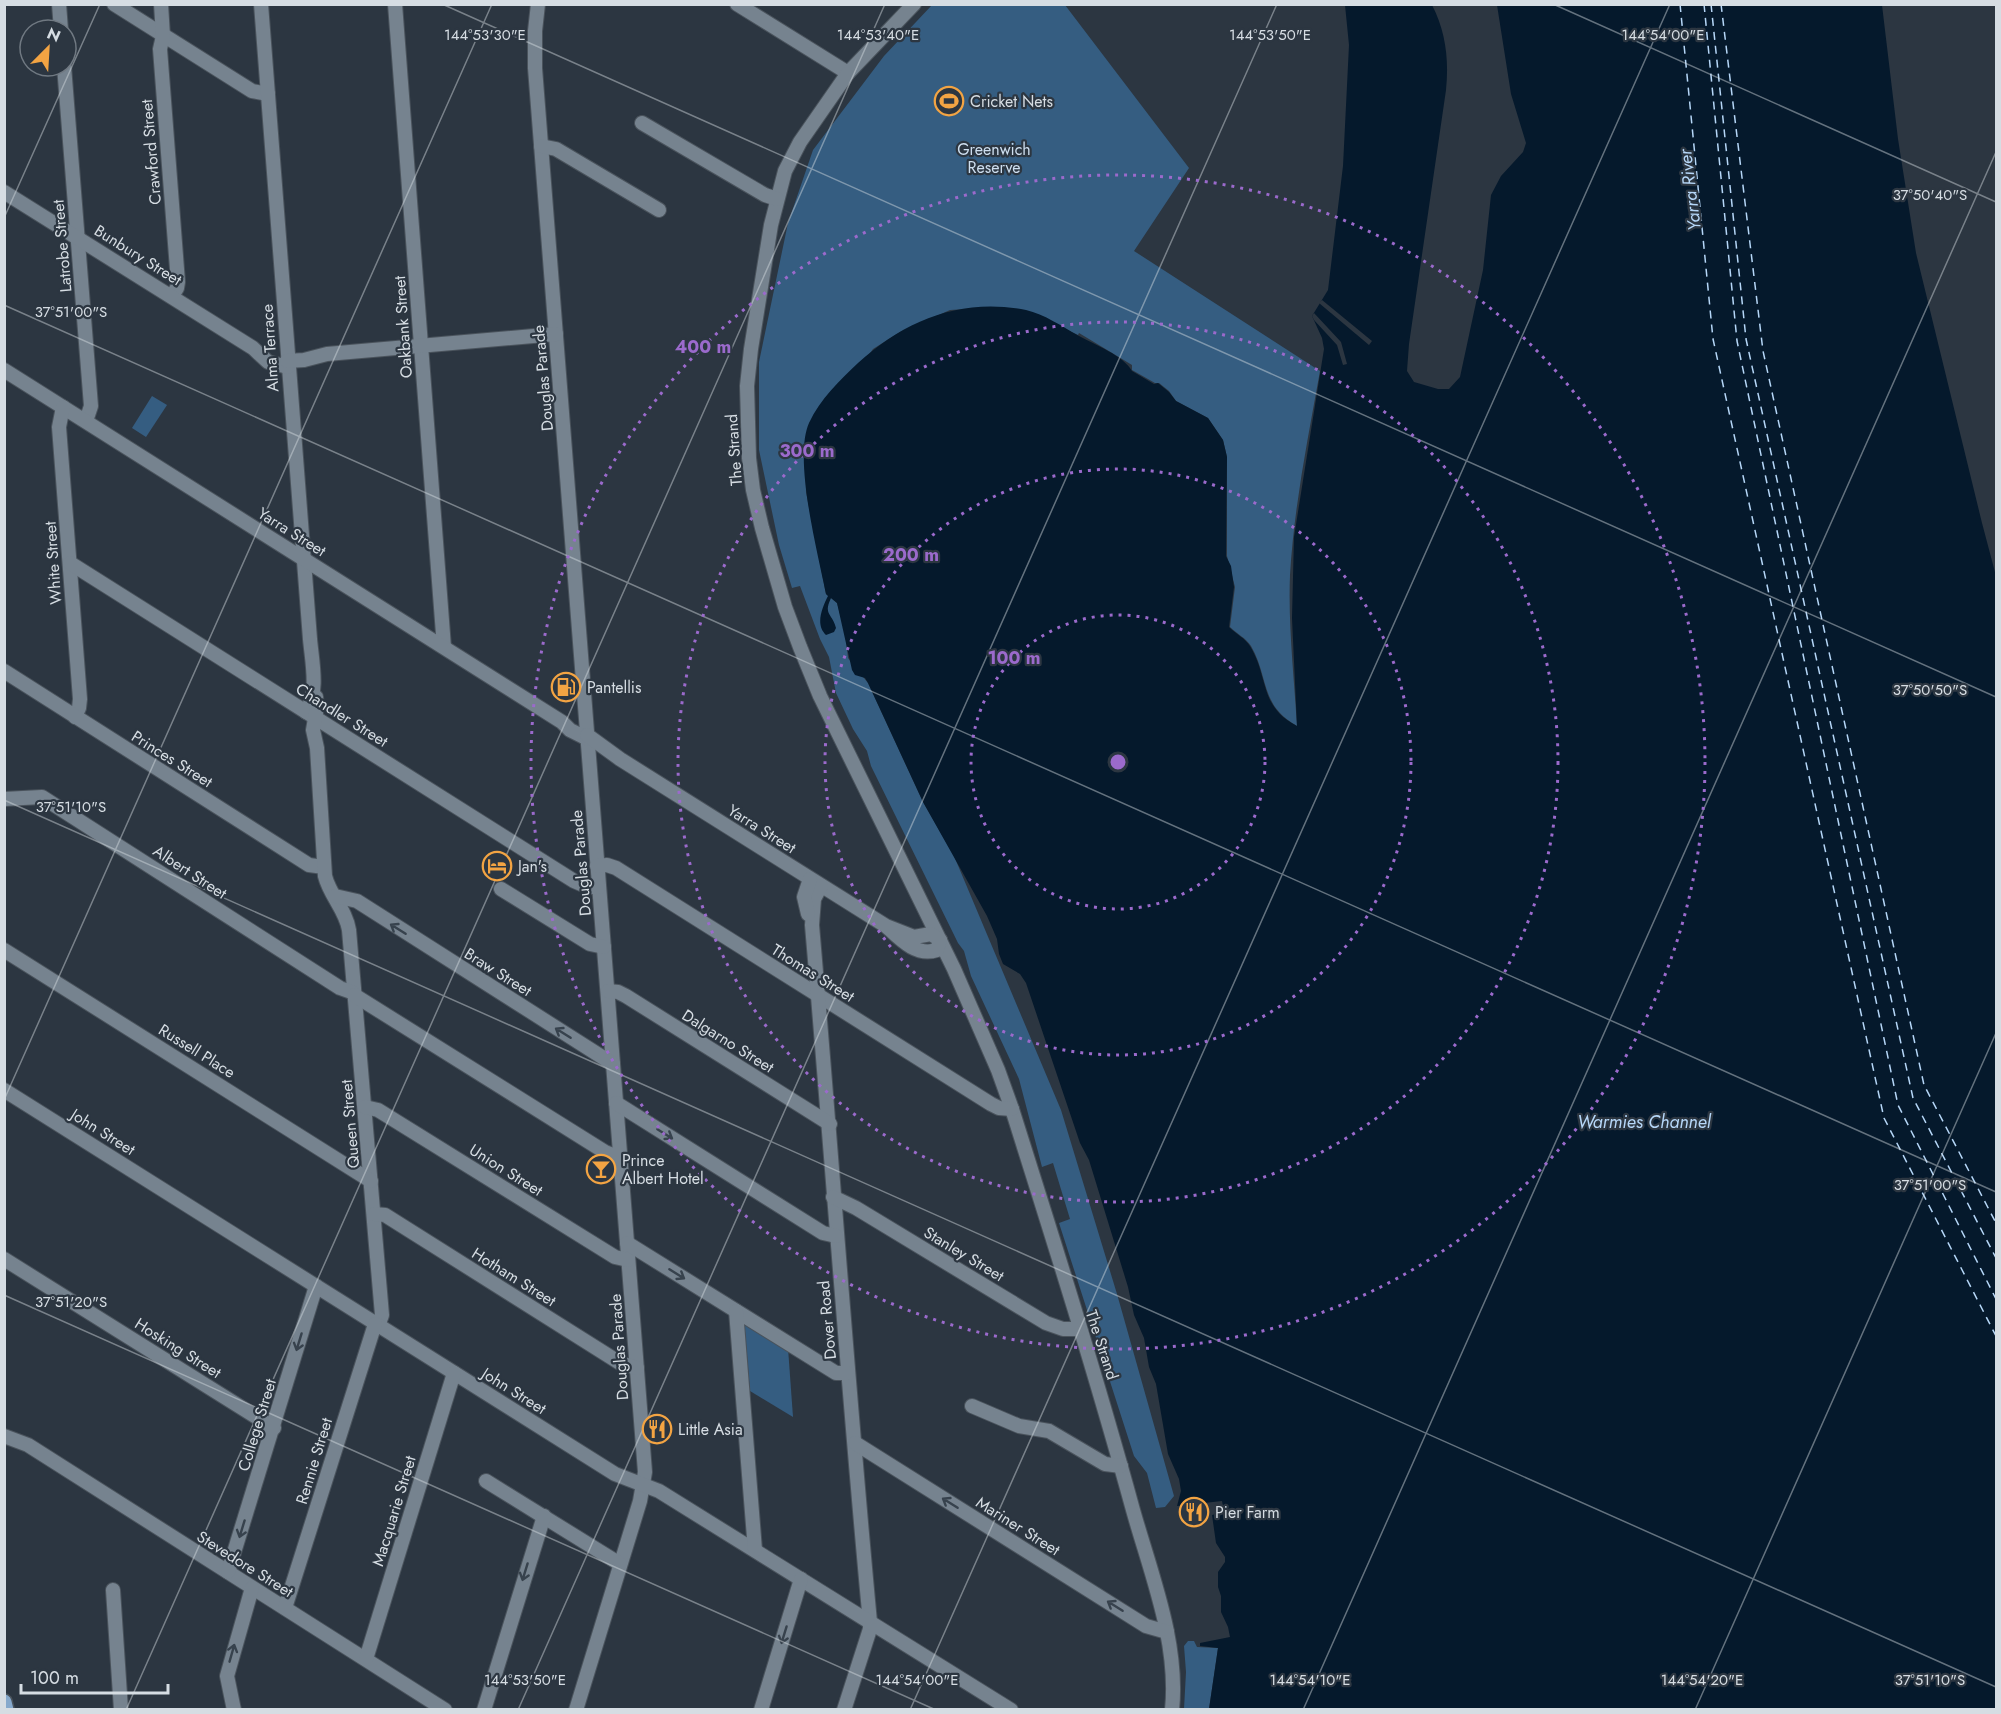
<svg xmlns="http://www.w3.org/2000/svg" width="2001" height="1714" viewBox="0 0 2001 1714" font-family="Jost,sans-serif">
	<style>
		.green { fill: #355d81 }
		.water { fill: #05192c }
		.pier { fill: #2c3641 }
		.lines { fill: none; stroke-linecap: round; stroke-linejoin: round }
		.ferry { stroke: #b6d7f8; stroke-width: 1.5; stroke-dasharray: 8 6; stroke-linecap: butt }
		.minor-casing { stroke: #4a535c; stroke-width: 16 }
		.major-casing { stroke: #4a535c; stroke-width: 18 }
		.minor { stroke: #76838f; stroke-width: 14 }
		.major { stroke: #86a9cc; stroke-width: 15 }
		.oneway { stroke: #37424d }
		.ticks { fill: none; stroke: #d6dde3; stroke-width: 1.5; stroke-opacity: 0.45 }
		.ring { fill: none; stroke: #9b6acc; stroke-width: 3; stroke-dasharray: 3 6 }
		.labels { text-anchor: middle; dominant-baseline: central; stroke-width: 4.5; stroke-linejoin: round; paint-order: stroke }
		.poi-label { font-size: 16px; fill: #d6dde3; stroke: #2c3641; text-anchor: start }
		.park-label { font-size: 16px; fill: #cedff0; stroke: #2c3641 }
		.street-label { font-size: 16px; fill: #d6dde3; stroke: #2c3641 }
		.water-label { font-size: 18px; font-style: italic; fill: #b6d7f8; stroke: #2c3641 }
		.ticks-label { font-size: 15px; text-anchor: middle; fill: #d6dde3; stroke: #2c3641; stroke-width: 4.5; stroke-linejoin: round; paint-order: stroke }
		.centre { fill: #9b6acc; stroke: #2c3641; stroke-width: 3 }
		.ring-label { font-size: 18px; text-anchor: middle; font-weight: bold; fill: #9b6acc; stroke: #2c3641; stroke-width: 4.5; stroke-linejoin: round; paint-order: stroke }
	</style>
	<rect width="100%" height="100%" fill="#2c3641"/>
	<!-- green -->
	<g class="green">
		<path d="M 932,5 L 1065,5 L 1189,168 L 1134,251 L 1320,371 C 1308,438 1294,506 1290,575 C 1288,625 1294,676 1297,726 C 1260,706 1269,677 1251,646 C 1246,638 1237,634 1230,627 L 1235,587 L 1227,556 L 1227,457 L 1223,440 L 1208,418 L 1176,401 L 1169,391 L 1159,383 L 1155,383 L 1132,370 L 1132,365 L 1079,333 L 1078,335 L 1027,311 L 997,307 L 950,310 L 900,332 L 873,349 L 805,447 L 806,492 L 826,594 L 837,603 L 845,632 L 848,658 L 868,683 L 923,802 L 954,856 L 1061,1110 L 1117,1294 L 1174,1496 L 1165,1507 L 1156,1508 L 1147,1473 L 1134,1456 L 1059,1223 L 1070,1219 L 1053,1163 L 1042,1167 L 1019,1079 L 971,976 L 964,951 L 958,943 L 871,766 L 867,751 L 853,729 L 836,693 L 829,657 L 820,639 L 800,586 L 792,588 L 779,545 L 759,450 L 759,362 L 788,223 L 813,150 L 884,56 Z"/>
		<polygon points="152,396 167,405 146,437 132,428"/>
		<polygon points="744,1320 788,1348 793,1417 750,1391"/>
		<polygon points="1188,1641 1194,1641 1197,1647 1218,1648 1209,1709 1184,1709 1186,1672 1184,1646"/>
	</g>
	<!-- water -->
	<path class="water" d="M 1345,5 L 1432,5 C 1446,32 1449,60 1446,90 L 1409,344 L 1407,371 L 1414,382 L 1438,389 L 1449,389 L 1460,377 L 1483,270 L 1491,195 L 1501,176 L 1523,152 L 1526,143 L 1511,94 L 1497,5 L 1882,5 L 1898,139 L 1916,253 L 1982,523 L 1996,576 L 1996,1709 L 1209,1709 L 1218,1648 L 1200,1646 L 1200,1643 L 1230,1637 L 1228,1627 L 1221,1612 L 1221,1596 L 1218,1587 L 1218,1572 L 1225,1562 L 1225,1557 L 1216,1543 L 1212,1515 L 1224,1512 L 1222,1501 L 1177,1506 L 1181,1491 L 1179,1479 L 1168,1454 L 1156,1384 L 1149,1367 L 1144,1338 L 1134,1315 L 1128,1287 L 1089,1160 L 1080,1143 L 1026,983 L 1020,974 L 1003,964 L 999,954 L 997,939 L 987,916 L 923,802 L 868,683 L 865,678 L 855,675 L 852,670 L 837,603 L 831,598 C 823,615 832,613 836,628 L 834,632 L 826,635 C 815,625 822,608 828,596 L 826,594 C 818,553 793,459 809,423 C 820,399 840,380 858,363 C 905,320 962,297 1026,310 C 1044,314 1063,327 1079,336 C 1094,344 1124,356 1132,371 L 1154,384 L 1158,383 L 1169,392 L 1176,401 L 1208,418 L 1223,440 L 1227,457 L 1226,556 L 1231,566 L 1234,587 L 1229,627 C 1236,634 1245,638 1250,646 C 1269,677 1259,707 1297,726 L 1292,618 L 1294,537 L 1324,349 L 1322,338 L 1312,316 L 1328,290 L 1343,166 L 1349,45 Z"/>
	<!-- pier -->
	<g class="pier">
		<polygon points="1322,300 1372,341 1369,345 1319,303"/>
		<polygon points="1314,313 1341,342 1347,364 1343,365 1337,345 1314,320 1312,316"/>
	</g>
	<g class="lines">
		<!-- ferry -->
		<g class="ferry">
			<polyline points="1680,4 1713,339 1884,1118 1996,1336"/>
			<polyline points="1704,4 1737,341 1898,1105 1996,1299"/>
			<polyline points="1711,4 1746,339 1913,1098 1996,1258"/>
			<polyline points="1721,4 1763,351 1924,1085 1996,1223"/>
		</g>
		<!-- minor casing -->
		<g class="minor-casing">
			<g id="minor">
				<polyline points="59,4 61,30"/>
				<polyline points="114,4 252,91 268,94"/>
				<polyline points="161,4 163,36 160,49 178,282 177,288 172,296"/>
				<path d="M 261,4 L 310,639 C 312,662 319,692 306,712"/>
				<polyline points="395,4 444,647"/>
				<polyline points="538,4 535,31 535,68 645,1472 640,1501 576,1710"/>
				<polyline points="737,4 848,73"/>
				<path d="M 914,4 L 848,73 L 800,142 L 785,171 L 771,225 L 751,349 L 747,386 L 749,458 L 753,490 L 762,528 L 785,607 L 800,647 L 820,696 L 954,969 L 998,1070 L 1012,1109 C 1054,1242 1096,1375 1133,1510 C 1151,1574 1179,1643 1172,1710"/>
				<polyline points="64,66 91,406 86,421"/>
				<polyline points="642,123 765,195 777,199"/>
				<polyline points="541,146 556,149 659,210"/>
				<polyline points="4,192 253,348 268,362 288,367"/>
				<polyline points="287,361 304,360 327,354 556,334"/>
				<polyline points="4,370 562,722 570,730 588,739"/>
				<polyline points="63,407 59,427 80,699 79,708 75,717"/>
				<polyline points="70,563 574,881 588,887 599,887"/>
				<polyline points="4,671 309,865 324,867"/>
				<path d="M 316,697 L 317,707 L 313,730 L 317,748 L 325,876 C 330,896 346,910 349,930 L 382,1315 L 378,1326"/>
				<path d="M 587,735 L 620,759 L 886,926 C 900,939 916,957 937,950 L 940,940 L 931,934 L 914,937 L 886,926"/>
				<polyline points="4,799 42,797 340,988 354,993"/>
				<polyline points="597,866 607,865 616,868 991,1104 999,1108 1012,1109"/>
				<path d="M 821,886 L 814,899 L 812,925 C 832,1157 848,1390 870,1622 L 870,1629 L 844,1710"/>
				<polyline points="501,889 590,944 604,947"/>
				<polyline points="335,896 357,901 613,1064"/>
				<polyline points="808,914 804,897 810,879"/>
				<polyline points="4,950 371,1181"/>
				<polyline points="608,991 618,992 626,996 830,1124"/>
				<polyline points="354,995 605,1152 613,1155 620,1155"/>
				<polyline points="4,1090 615,1474 659,1491 1011,1710"/>
				<polyline points="616,1103 823,1233 836,1236"/>
				<polyline points="365,1107 378,1110 615,1257 628,1260"/>
				<polyline points="833,1197 856,1208 1046,1323 1063,1329 1079,1329"/>
				<polyline points="374,1214 385,1215 620,1363 637,1368"/>
				<polyline points="627,1243 836,1373 848,1373"/>
				<polyline points="4,1259 274,1428"/>
				<polyline points="736,1311 755,1550"/>
				<polyline points="972,1406 1019,1426 1049,1431 1105,1464 1121,1466"/>
				<polyline points="4,1436 28,1445 445,1710"/>
				<polyline points="855,1443 1146,1626 1167,1632"/>
				<polyline points="486,1481 620,1564"/>
				<polyline points="228,1572 316,1286"/>
				<polyline points="113,1590 121,1710"/>
				<polyline points="285,1608 375,1324"/>
				<polyline points="366,1659 454,1373"/>
				<polyline points="234,1710 227,1676 252,1588"/>
				<polyline points="484,1710 544,1516"/>
				<polyline points="761,1710 801,1579"/>
			</g>
		</g>
		<!-- major casing -->
		<g class="major-casing">
			<polyline id="major" points="4,1702 6,1710"/>
		</g>
		<!-- minor -->
		<use href="#minor" class="minor"/>
		<!-- major -->
		<use href="#major" class="major"/>
	</g>
	<!-- one-way arrows -->
	<defs><path id="oneway-shaft" d="M-6 0H5M1.5-3L5.5 0L1.5 3" fill="none" stroke-width="1.6" stroke-linecap="round" stroke-linejoin="round" transform="scale(1.5)"/></defs>
	<g class="oneway">
		<use href="#oneway-shaft" transform="translate(398 929) rotate(-148)"/>
		<use href="#oneway-shaft" transform="translate(563 1033) rotate(-148)"/>
		<use href="#oneway-shaft" transform="translate(665 1134) rotate(32)"/>
		<use href="#oneway-shaft" transform="translate(677 1274) rotate(32)"/>
		<use href="#oneway-shaft" transform="translate(299 1342) rotate(107)"/>
		<use href="#oneway-shaft" transform="translate(950 1503) rotate(-148)"/>
		<use href="#oneway-shaft" transform="translate(242 1529) rotate(107)"/>
		<use href="#oneway-shaft" transform="translate(525 1572) rotate(107)"/>
		<use href="#oneway-shaft" transform="translate(1115 1606) rotate(-148)"/>
		<use href="#oneway-shaft" transform="translate(784 1635) rotate(107)"/>
		<use href="#oneway-shaft" transform="translate(232 1653) rotate(-74)"/>
	</g>
	<!-- ticks -->
	<path class="ticks" d="M 442,4 L 1996,697M 1553,4 L 1996,202M 4,218 L 100,4M 4,305 L 1996,1192M 4,800 L 1996,1687M 4,1100 L 492,4M 4,1295 L 936,1710M 126,1710 L 885,4M 518,1710 L 1277,4M 910,1710 L 1670,4M 1303,1710 L 1996,152M 1695,1710 L 1996,1033"/>
	<!-- distance rings -->
	<g class="ring">
		<circle cx="1118" cy="762" r="147"/>
		<circle cx="1118" cy="762" r="293"/>
		<circle cx="1118" cy="762" r="440"/>
		<circle cx="1118" cy="762" r="587"/>
	</g>
	<!-- icons -->
	<defs>
		<g id="stadium-ring" transform="scale(1.5)"><circle r="9.5" fill="#2c3641" stroke="#f3a443" stroke-width="1.5"/><path d="M0-5a6.5 5 0 1 0 0 10a6.5 5 0 1 0 0-10ZM-3.5-1.8h7v3.6h-7Z" fill="#f3a443"/></g>
		<g id="fuel-ring" transform="scale(1.5)"><circle r="9.5" fill="#2c3641" stroke="#f3a443" stroke-width="1.5"/><path d="M-5.5-6h7V0h2V4h1.3V-2.5L3-4.5l.8-.8L6-3V5H2.5V1h-1V6h-7ZM-4.2-4.7v3.2H.2V-4.7Z" fill="#f3a443"/></g>
		<g id="hotel-ring" transform="scale(1.5)"><circle r="9.5" fill="#2c3641" stroke="#f3a443" stroke-width="1.5"/><path d="M-6-4.5h1.5V1H6V5H4.5V3h-9V5H-6ZM-4 0a1.8 1.8 0 1 1 3.6 0ZM.5 0V-2.5h3Q6-2.5 6 0Z" fill="#f3a443"/></g>
		<g id="bar-ring" transform="scale(1.5)"><circle r="9.5" fill="#2c3641" stroke="#f3a443" stroke-width="1.5"/><path d="M-6-5H6L.8 .8V4.5H3.5V6h-7V4.5H-.8V.8Z" fill="#f3a443"/></g>
		<g id="restaurant-ring" transform="scale(1.5)"><circle r="9.5" fill="#2c3641" stroke="#f3a443" stroke-width="1.5"/><path d="M-5-6h1v4h1v-4h1v4h1v-4h1v5L-1.5 .5V6h-2V.5L-5-1ZM5-6V6H3V1.5H1.5Q1.5-4 5-6Z" fill="#f3a443"/></g>
	</defs>
	<g fill-rule="evenodd">
		<use href="#stadium-ring" x="949" y="101"/>
		<use href="#fuel-ring" x="566" y="687"/>
		<use href="#hotel-ring" x="497" y="866"/>
		<use href="#bar-ring" x="601" y="1169"/>
		<use href="#restaurant-ring" x="657" y="1429"/>
		<use href="#restaurant-ring" x="1194" y="1512"/>
	</g>
	<g class="labels">
		<!-- poi labels -->
		<g class="poi-label">
			<text x="970" y="101">Cricket Nets</text>
			<text x="587" y="687">Pantellis</text>
			<text x="518" y="866">Jan's</text>
			<text x="622" y="1160">Prince<tspan x="622" dy="18">Albert Hotel</tspan></text>
			<text x="678" y="1429">Little Asia</text>
			<text x="1215" y="1512">Pier Farm</text>
		</g>
		<!-- park labels -->
		<g class="park-label">
			<text x="994" y="149">Greenwich<tspan x="994" dy="18">Reserve</tspan></text>
		</g>
		<!-- street labels -->
		<g class="street-label">
			<text transform="translate(151 152) rotate(-95)">Crawford Street</text>
			<text transform="translate(62 246) rotate(-95)">Latrobe Street</text>
			<text transform="translate(138 255) rotate(32)">Bunbury Street</text>
			<text transform="translate(403 327) rotate(-94)">Oakbank Street</text>
			<text transform="translate(270 348) rotate(-94)">Alma Terrace</text>
			<text transform="translate(543 378) rotate(-95)">Douglas Parade</text>
			<text transform="translate(734 450) rotate(-94)">The Strand</text>
			<text transform="translate(292 532) rotate(32)">Yarra Street</text>
			<text transform="translate(53 563) rotate(-94)">White Street</text>
			<text transform="translate(342 715) rotate(32)">Chandler Street</text>
			<text transform="translate(172 759) rotate(32)">Princes Street</text>
			<text transform="translate(762 829) rotate(32)">Yarra Street</text>
			<text transform="translate(581 863) rotate(-95)">Douglas Parade</text>
			<text transform="translate(190 872) rotate(33)">Albert Street</text>
			<text transform="translate(498 972) rotate(32)">Braw Street</text>
			<text transform="translate(813 973) rotate(32)">Thomas Street</text>
			<text transform="translate(728 1041) rotate(32)">Dalgarno Street</text>
			<text transform="translate(197 1051) rotate(32)">Russell Place</text>
			<text transform="translate(350 1124) rotate(-95)">Queen Street</text>
			<text transform="translate(103 1132) rotate(32)">John Street</text>
			<text transform="translate(506 1170) rotate(32)">Union Street</text>
			<text transform="translate(964 1254) rotate(31)">Stanley Street</text>
			<text transform="translate(514 1277) rotate(32)">Hotham Street</text>
			<text transform="translate(827 1320) rotate(-95)">Dover Road</text>
			<text transform="translate(1102 1345) rotate(72)">The Strand</text>
			<text transform="translate(619 1347) rotate(-94)">Douglas Parade</text>
			<text transform="translate(178 1348) rotate(32)">Hosking Street</text>
			<text transform="translate(514 1391) rotate(32)">John Street</text>
			<text transform="translate(257 1425) rotate(-73)">College Street</text>
			<text transform="translate(314 1461) rotate(-73)">Rennie Street</text>
			<text transform="translate(394 1511) rotate(-73)">Macquarie Street</text>
			<text transform="translate(1018 1526) rotate(32)">Mariner Street</text>
			<text transform="translate(245 1564) rotate(32)">Stevedore Street</text>
		</g>
		<!-- water labels -->
		<g class="water-label">
			<text transform="translate(1690 190) rotate(-97)">Yarra River</text>
			<text x="1644" y="1122">Warmies Channel</text>
		</g>
	</g>
	<g class="ticks-label">
		<text x="485" y="40">144°53'30"E</text>
		<text x="878" y="40">144°53'40"E</text>
		<text x="1270" y="40">144°53'50"E</text>
		<text x="1663" y="40">144°54'00"E</text>
		<text x="1930" y="200">37°50'40"S</text>
		<text x="71" y="317">37°51'00"S</text>
		<text x="1930" y="695">37°50'50"S</text>
		<text x="71" y="812">37°51'10"S</text>
		<text x="1930" y="1190">37°51'00"S</text>
		<text x="71" y="1307">37°51'20"S</text>
		<text x="525" y="1685">144°53'50"E</text>
		<text x="917" y="1685">144°54'00"E</text>
		<text x="1310" y="1685">144°54'10"E</text>
		<text x="1702" y="1685">144°54'20"E</text>
		<text x="1930" y="1685">37°51'10"S</text>
	</g>
	<circle cx="1118" cy="762" r="9" class="centre"/>
	<g class="ring-label">
		<text x="703" y="353">400 m</text>
		<text x="807" y="457">300 m</text>
		<text x="911" y="561">200 m</text>
		<text x="1014" y="664">100 m</text>
	</g>
	<!-- border -->
	<rect width="2001" height="1714" fill="none" stroke="#d6dde3" stroke-width="12"/>
	<!-- north arrow -->
	<g transform="translate(48 48) rotate(24)"><circle r="28" fill="#2c3641" stroke="#707982" stroke-width="1.5"/>
	<path d="M0-4.5L10 22L0 15L-10 22Z" fill="#f3a443"/>
	<text y="-9" font-size="16" font-weight="bold" text-anchor="middle" fill="#d6dde3">N</text>
	</g>
	<!-- scale -->
	<path d="M21 1684v9h147v-9" fill="none" stroke="#d6dde3" stroke-width="3"/>
	<text x="30" y="1684" font-size="18" fill="#d6dde3" stroke="#2c3641" stroke-width="4.5" paint-order="stroke">100 m</text>
</svg>
